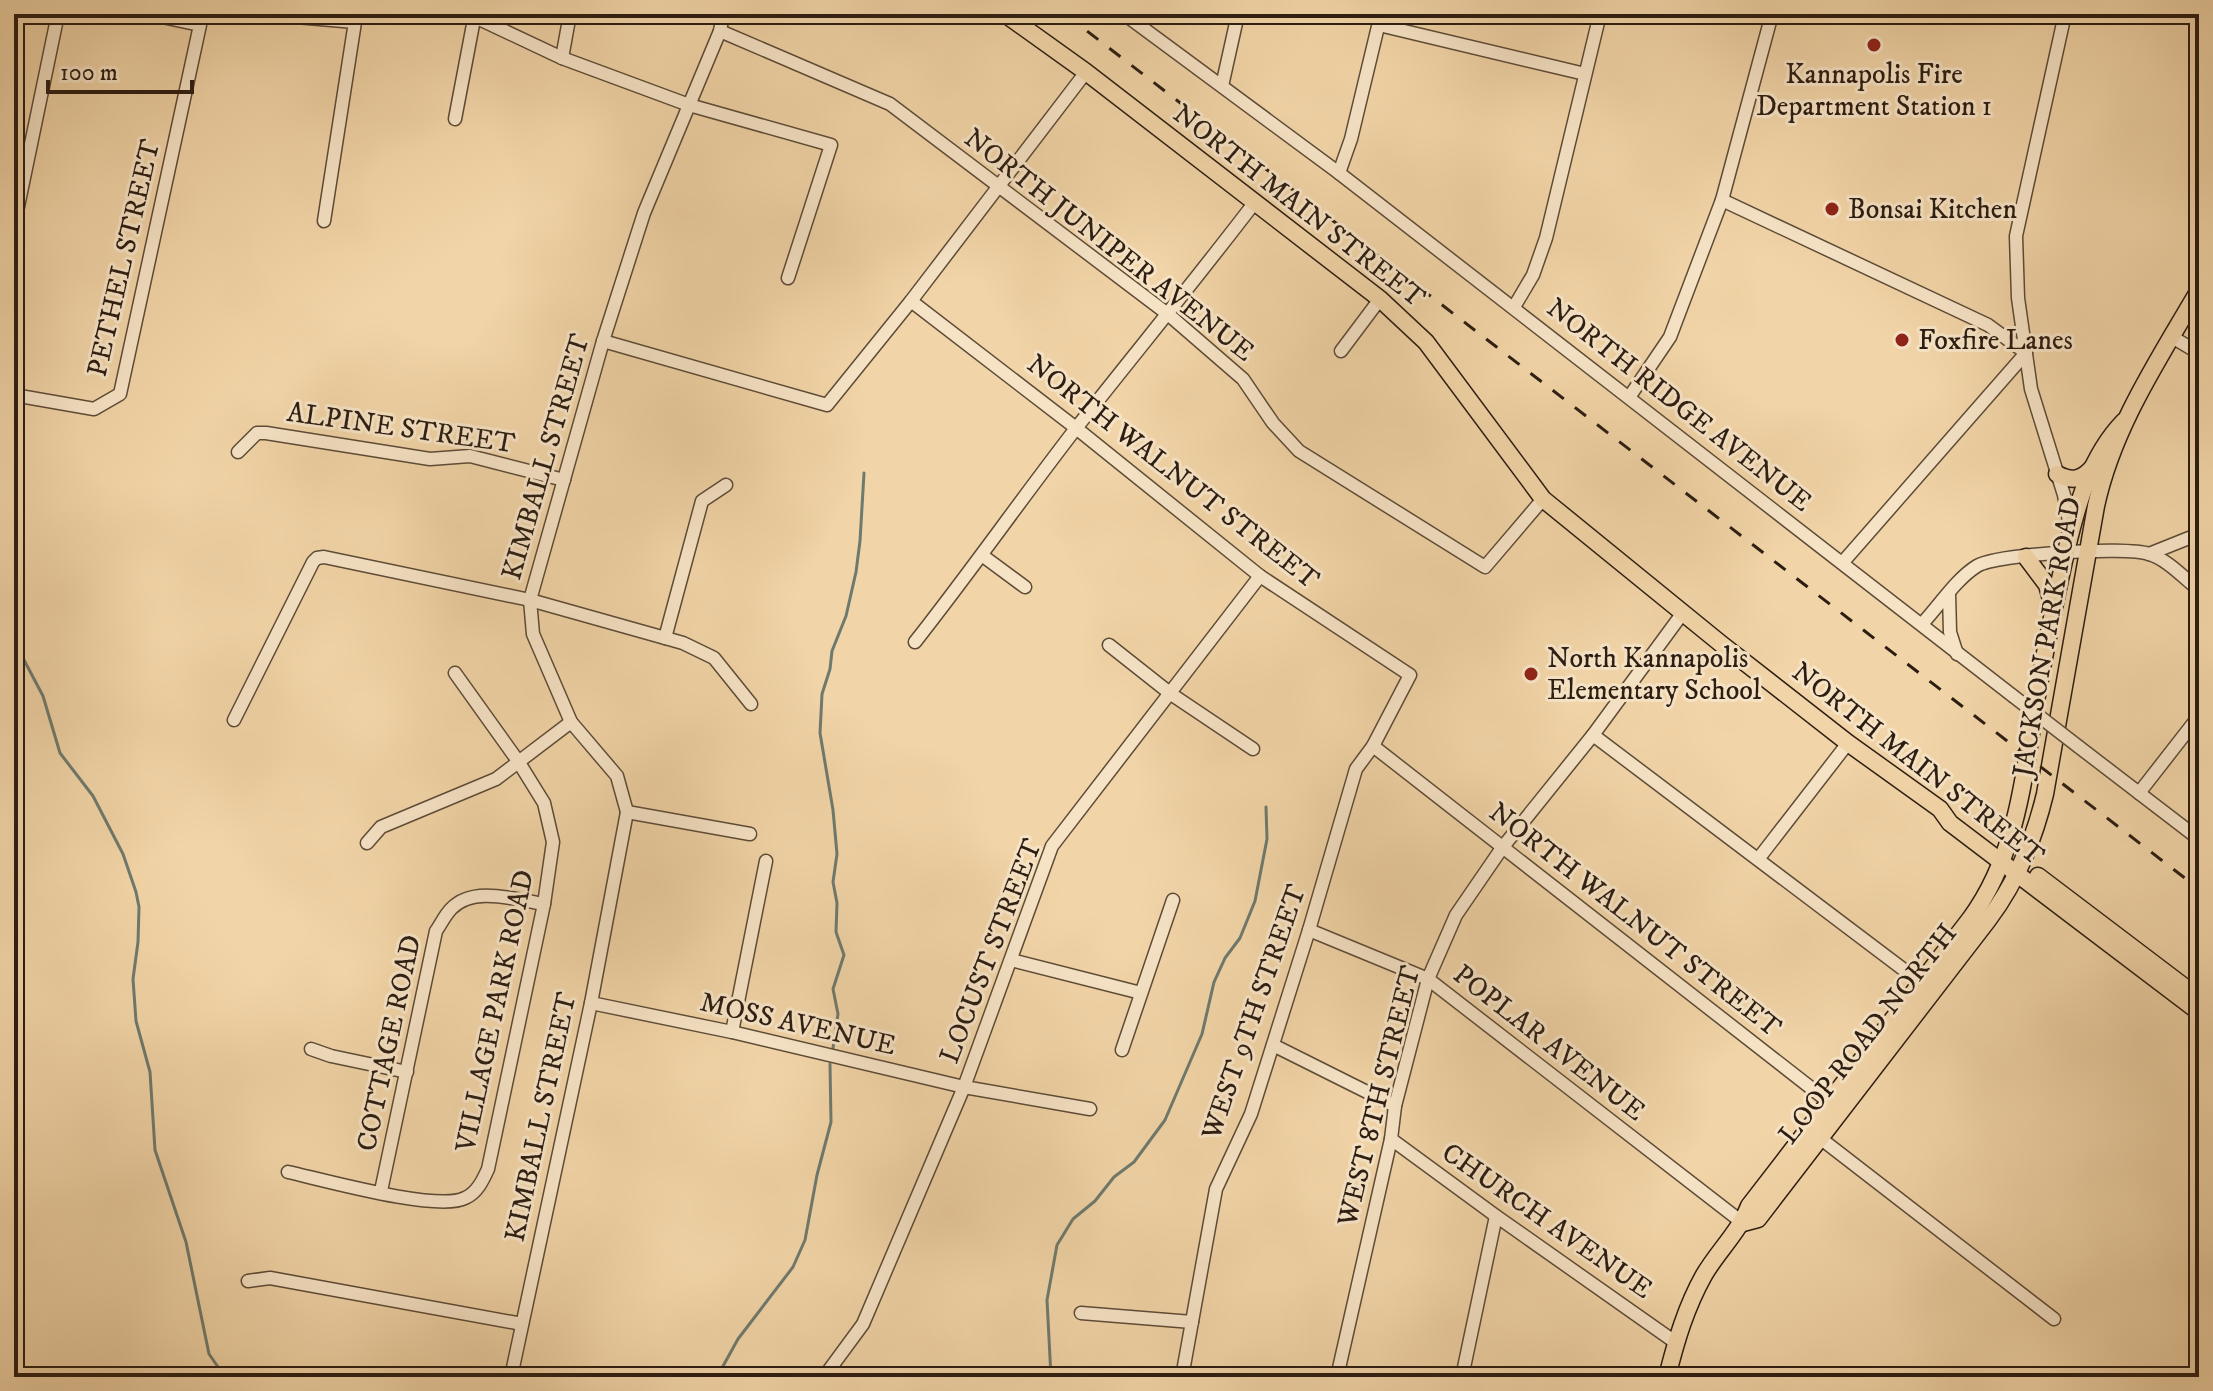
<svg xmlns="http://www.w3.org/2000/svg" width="2213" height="1391" viewBox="0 0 2213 1391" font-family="'IM FELL DW Pica',serif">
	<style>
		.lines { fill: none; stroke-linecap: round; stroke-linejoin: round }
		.stream { stroke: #6f7a6e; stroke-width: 3 }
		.minor-casing { stroke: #5d4b37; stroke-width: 15 }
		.major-casing { stroke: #2c1d12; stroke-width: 19 }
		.minor { stroke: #f6e3c6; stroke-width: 12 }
		.major { stroke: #f1d4a7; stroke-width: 16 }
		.rail { stroke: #2c1d12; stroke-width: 3; stroke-dasharray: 14 14; stroke-linecap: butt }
		.minor-bridge-casing { stroke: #5d4b37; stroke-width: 15; stroke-linecap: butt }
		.minor-bridge { stroke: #f6e3c6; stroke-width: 12 }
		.poi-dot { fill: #8f2418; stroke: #f6e3c6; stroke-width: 3 }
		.labels { text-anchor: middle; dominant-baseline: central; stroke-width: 6; stroke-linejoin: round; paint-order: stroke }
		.poi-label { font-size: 28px; fill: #2c1d12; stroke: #f6e3c6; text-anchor: start }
		.street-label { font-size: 28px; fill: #2c1d12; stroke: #f6e3c6 }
	</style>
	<rect width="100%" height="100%" fill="#f1d4a7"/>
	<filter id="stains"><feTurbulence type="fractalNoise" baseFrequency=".0025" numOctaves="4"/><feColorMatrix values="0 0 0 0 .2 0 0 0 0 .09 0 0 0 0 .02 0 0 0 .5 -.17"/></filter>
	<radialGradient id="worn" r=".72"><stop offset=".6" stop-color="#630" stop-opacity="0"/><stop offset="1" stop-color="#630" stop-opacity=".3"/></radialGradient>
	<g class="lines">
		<!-- stream -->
		<g class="stream">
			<polyline points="14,641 43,696 60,753 93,796 123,854 136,892 139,907 138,942 133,979 136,1021 150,1072 155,1150 186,1242 209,1354 225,1377"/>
			<polyline points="833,1048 838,1014 833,989 844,955 836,932 837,903 833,882 837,854 833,810 820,733 822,694 830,669 832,651 846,616 856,572 860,541 864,473"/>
			<polyline points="717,1377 738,1339 793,1267 805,1240 817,1175 831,1122 830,1064"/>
			<polyline points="1051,1377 1047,1300 1057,1245 1073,1219 1095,1201 1114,1177 1134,1162 1165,1120 1202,1034 1214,982 1225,958 1240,938 1255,901 1267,839 1266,807"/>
		</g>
		<!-- minor casing -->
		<g class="minor-casing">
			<g id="minor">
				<polyline points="297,14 296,17 355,22 324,221"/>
				<polyline points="1124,14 1339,173 2013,696"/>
				<polyline points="2065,14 2016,236 2018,298 2031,389 2064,495 2070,527"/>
				<polyline points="475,17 562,58 689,105 831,145 788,278"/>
				<polyline points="1379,25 1585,74"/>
				<polyline points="720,31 890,104 1169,315 1243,379 1273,423 1299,451 1485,567 1543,499"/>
				<polyline points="562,58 570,14"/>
				<polyline points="1222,86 1238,14"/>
				<polyline points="455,119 475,14"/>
				<polyline points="1339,173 1351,139 1381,14"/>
				<polyline points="1722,200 1988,325 2026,353 1843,562"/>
				<polyline points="14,226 58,14"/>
				<polyline points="911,301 1076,428 1260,576 1410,675 1373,746 1356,769 1309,930 1251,1114 1216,1189 1182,1377"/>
				<polyline points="1514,307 1533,275 1546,238 1600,14"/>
				<polyline points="2172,337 2199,353"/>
				<polyline points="603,341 827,405 911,301 1086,72"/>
				<polyline points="1341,351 1380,299"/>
				<polyline points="14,395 94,409 120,394 200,25 148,14"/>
				<polyline points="1630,396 1670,337 1722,200 1772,14"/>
				<polyline points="238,452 257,433 266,433 430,459 470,456 564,480"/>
				<polyline points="2149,554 2199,534"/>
				<polyline points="983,556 1025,587"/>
				<polyline points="1949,594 1950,632 1957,654"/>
				<path d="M 1922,624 C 1939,606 1956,579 1977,566 C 1997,554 2126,546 2149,554 C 2167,559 2185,579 2199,590"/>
				<polyline points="665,638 702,501 726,485"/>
				<path d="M 915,642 C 971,571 1022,498 1077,427 C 1136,352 1197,278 1255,202"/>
				<polyline points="1109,645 1171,694 1253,749"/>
				<polyline points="234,720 313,562 317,558 324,557 530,600 683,643 714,658 751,704"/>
				<polyline points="1593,735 1928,988"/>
				<polyline points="1373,746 1829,1102"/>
				<polyline points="2079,747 2199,839"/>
				<polyline points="2139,793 2199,716"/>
				<polyline points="627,812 750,834"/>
				<polyline points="367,843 381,827 496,779 571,722"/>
				<polyline points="1759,858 1848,743"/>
				<polyline points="1309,930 1428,979 1743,1223"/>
				<polyline points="1011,960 1141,993"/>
				<polyline points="591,1003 732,1032 964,1087 1090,1109"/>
				<polyline points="732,1032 766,861"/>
				<polyline points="1273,1045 1395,1106"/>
				<polyline points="311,1049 331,1056 407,1072"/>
				<polyline points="1122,1050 1173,900"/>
				<polyline points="1820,1138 2054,1319"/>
				<polyline points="1391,1139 1496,1216 1675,1342"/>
				<path d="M 288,1172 C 324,1180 438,1212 465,1198 C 477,1193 483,1180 488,1169 L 544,904 L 553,842 L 544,803 L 518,761 L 455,673"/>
				<path d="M 381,1191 L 436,931 C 441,924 445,915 451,909 C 473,885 516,900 544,904"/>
				<polyline points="248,1281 270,1278 522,1324"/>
				<polyline points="1081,1313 1192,1322"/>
				<polyline points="511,1377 591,1003 627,812 617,776 571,722 533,634 530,600 603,341 644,213 720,31 723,14"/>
				<polyline points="824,1377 863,1324 964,1087 1052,846 1260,576"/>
				<polyline points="1337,1377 1391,1139 1395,1106 1428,979 1456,915 1502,848 1593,735 1682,614"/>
				<polyline points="1462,1377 1496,1216"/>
			</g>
		</g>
		<!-- major casing -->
		<g class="major-casing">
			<g id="major">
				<polyline points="1005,14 1086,72 1380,299 1426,342 1543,499 1720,643 1848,743 1940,809 1950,823 2199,1012"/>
				<path d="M 2057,474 C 2072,482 2082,480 2093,467"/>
				<polyline points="2026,557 2047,585 2052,603"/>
				<polyline points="2038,876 2199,998"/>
				<path d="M 1743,1223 L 1758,1219 L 1988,920 C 2016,883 2034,840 2045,794 L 2096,506 C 2113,427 2159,359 2199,290"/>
				<path d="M 1667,1377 C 1676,1341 1686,1307 1704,1275 C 1718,1251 1739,1232 1749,1206 L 1970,919 C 2017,855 2024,777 2036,701 C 2045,651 2055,601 2066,552 C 2077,505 2090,456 2124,421"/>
			</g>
		</g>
		<!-- minor -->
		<use href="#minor" class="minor"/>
		<!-- major -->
		<use href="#major" class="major"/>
		<!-- rail -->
		<polyline class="rail" points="1065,14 2199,889"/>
		<!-- minor-bridge casing -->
		<g class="minor-bridge-casing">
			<polyline id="minor-bridge" points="2013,696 2079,747"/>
		</g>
		<!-- minor-bridge -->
		<use href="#minor-bridge" class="minor-bridge"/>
	</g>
	<!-- markers -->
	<g class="poi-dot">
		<circle cx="1874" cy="45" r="8"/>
		<circle cx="1832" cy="209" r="8"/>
		<circle cx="1902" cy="340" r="8"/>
		<circle cx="1531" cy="674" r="8"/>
	</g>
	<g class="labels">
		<!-- poi labels -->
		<g class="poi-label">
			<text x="1874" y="74" text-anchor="middle">Kannapolis Fire<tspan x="1874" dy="32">Department Station 1</tspan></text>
			<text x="1848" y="209">Bonsai Kitchen</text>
			<text x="1918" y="340">Foxfire Lanes</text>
			<text x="1547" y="658">North Kannapolis<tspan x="1547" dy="32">Elementary School</tspan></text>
		</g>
		<!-- street labels -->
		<g class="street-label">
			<text transform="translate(1299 206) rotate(38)">NORTH MAIN STREET</text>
			<text transform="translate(1109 245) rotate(38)">NORTH JUNIPER AVENUE</text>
			<text transform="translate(124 258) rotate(-77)">PETHEL STREET</text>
			<text transform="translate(1679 405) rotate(38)">NORTH RIDGE AVENUE</text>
			<text transform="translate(401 428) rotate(8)">ALPINE STREET</text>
			<text transform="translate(546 457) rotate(-74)">KIMBALL STREET</text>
			<text transform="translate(1173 472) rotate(38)">NORTH WALNUT STREET</text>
			<text transform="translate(2047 637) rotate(-80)">JACKSON PARK ROAD</text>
			<text transform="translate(1918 764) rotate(38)">NORTH MAIN STREET</text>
			<text transform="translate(1635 920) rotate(38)">NORTH WALNUT STREET</text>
			<text transform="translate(991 951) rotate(-69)">LOCUST STREET</text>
			<text transform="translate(495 1011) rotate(-78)">VILLAGE PARK ROAD</text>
			<text transform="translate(1254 1012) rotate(-71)">WEST 9TH STREET</text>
			<text transform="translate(798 1024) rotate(13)">MOSS AVENUE</text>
			<text transform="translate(1868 1034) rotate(-52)">LOOP ROAD NORTH</text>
			<text transform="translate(389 1043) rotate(-78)">COTTAGE ROAD</text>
			<text transform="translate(1549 1043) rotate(38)">POPLAR AVENUE</text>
			<text transform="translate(1379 1096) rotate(-76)">WEST 8TH STREET</text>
			<text transform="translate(541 1117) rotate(-78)">KIMBALL STREET</text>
			<text transform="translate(1547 1221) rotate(35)">CHURCH AVENUE</text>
		</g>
	</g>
	<!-- margin -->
	<rect width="2213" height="1391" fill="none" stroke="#f1d4a7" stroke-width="48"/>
	<rect x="16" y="16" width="2181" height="1359" fill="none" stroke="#2c1d12" stroke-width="4"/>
	<rect x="24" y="24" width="2165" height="1343" fill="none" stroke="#2c1d12" stroke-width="2"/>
	<!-- scale -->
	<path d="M48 80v12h144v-12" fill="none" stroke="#2c1d12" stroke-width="4"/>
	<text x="60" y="80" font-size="24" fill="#2c1d12" stroke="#f6e3c6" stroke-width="6" paint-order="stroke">100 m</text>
	<rect width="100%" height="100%" filter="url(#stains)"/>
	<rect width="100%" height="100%" fill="url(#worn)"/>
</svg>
